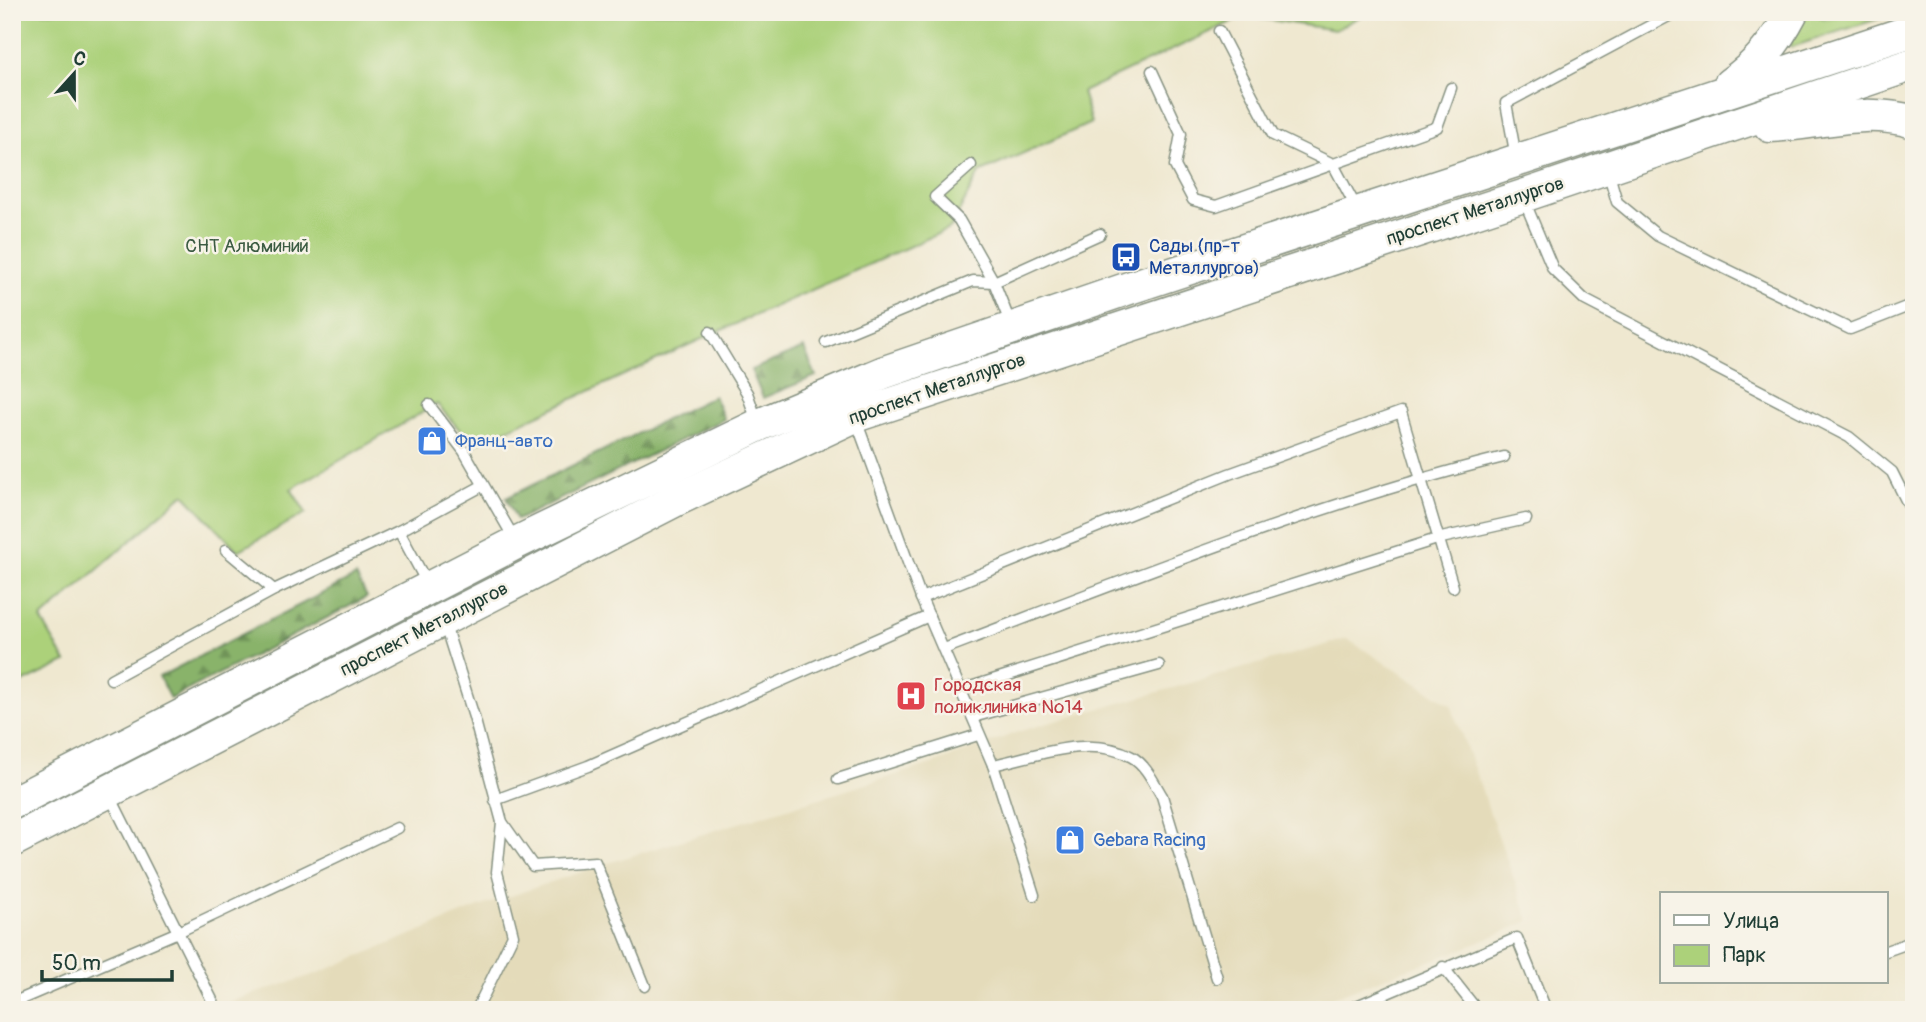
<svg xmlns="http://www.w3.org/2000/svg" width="1926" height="1022" viewBox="0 0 1926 1022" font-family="Pangolin,sans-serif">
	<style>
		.built { fill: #e4dbba }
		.green { fill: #acd17a; stroke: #668757; stroke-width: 2 }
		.forest { fill: url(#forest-firs); stroke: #54784f; stroke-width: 2 }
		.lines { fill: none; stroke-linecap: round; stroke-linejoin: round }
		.service-casing { stroke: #879282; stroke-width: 13 }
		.primary-casing { stroke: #879282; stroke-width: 35 }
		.service { stroke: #fff; stroke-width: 10 }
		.primary { stroke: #fff; stroke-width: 32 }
		.labels { text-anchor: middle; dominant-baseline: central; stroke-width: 5; stroke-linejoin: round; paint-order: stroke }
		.street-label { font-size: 19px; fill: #1f3d34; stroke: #f7f3e8 }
		.park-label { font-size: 19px; fill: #3b5b42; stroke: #f7f3e8 }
		.transit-label { font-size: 19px; fill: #164399; stroke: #f7f3e8; text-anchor: start }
		.shop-label { font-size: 19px; fill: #366cbe; stroke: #f7f3e8; text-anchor: start }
		.health-label { font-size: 19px; fill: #be3a42; stroke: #f7f3e8; text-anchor: start }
	</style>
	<defs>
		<pattern id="forest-firs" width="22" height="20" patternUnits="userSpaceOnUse" patternTransform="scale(1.75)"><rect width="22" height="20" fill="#89b36a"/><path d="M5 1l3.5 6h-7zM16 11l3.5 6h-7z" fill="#6f9358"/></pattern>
	</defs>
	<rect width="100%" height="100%" fill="#f7f3e8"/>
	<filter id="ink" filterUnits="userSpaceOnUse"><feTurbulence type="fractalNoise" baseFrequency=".0143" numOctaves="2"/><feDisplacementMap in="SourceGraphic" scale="14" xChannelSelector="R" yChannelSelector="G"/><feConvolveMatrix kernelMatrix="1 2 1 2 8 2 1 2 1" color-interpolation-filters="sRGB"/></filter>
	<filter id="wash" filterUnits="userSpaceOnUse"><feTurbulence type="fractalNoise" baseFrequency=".00686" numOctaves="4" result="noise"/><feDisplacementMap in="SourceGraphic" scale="28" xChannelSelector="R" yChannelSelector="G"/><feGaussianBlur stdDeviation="1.57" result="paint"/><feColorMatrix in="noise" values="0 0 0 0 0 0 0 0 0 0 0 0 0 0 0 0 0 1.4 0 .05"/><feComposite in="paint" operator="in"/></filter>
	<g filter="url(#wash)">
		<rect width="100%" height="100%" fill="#efe8d0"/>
		<!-- built -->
		<polygon class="built" points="1347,639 1451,705 1529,921 1475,944 1299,1010 204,1010 316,974 479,907 592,868 935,763 1024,730"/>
		<!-- green -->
		<g class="green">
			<polygon points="12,12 1368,12 1335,30 1244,16 1082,92 1091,123 979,173 951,228 695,342 473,445 437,404 291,489 306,513 238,551 184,494 41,619 66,662 12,688"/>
			<polygon points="1806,12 1827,19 1853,12 1899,12 1792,47 1789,45"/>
		</g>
		<!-- forest -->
		<g class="forest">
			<polygon points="804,348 816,376 763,398 751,370"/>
			<polygon points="714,396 724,419 517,520 506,498"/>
			<polygon points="356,576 367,597 170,699 159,677"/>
		</g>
	</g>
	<g filter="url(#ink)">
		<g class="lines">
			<!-- service casing -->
			<g class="service-casing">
				<g id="service">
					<polyline points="1219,31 1273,135 1333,164 1357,209"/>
					<polyline points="1152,71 1181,134 1175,166 1193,200 1216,206 1437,127 1451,88"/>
					<polyline points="1516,157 1506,103 1676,12"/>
					<polyline points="971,165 935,197 959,220 994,282 1011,325"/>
					<polyline points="1608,171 1617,202 1658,236 1850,329 1914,304"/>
					<polyline points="1524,200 1553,269 1585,300 1849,437 1892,472 1914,516"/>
					<polyline points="710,332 747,393 757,421"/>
					<polyline points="826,342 973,281 994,282 1100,234"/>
					<polyline points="429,405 464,451 515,540"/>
					<path d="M 856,420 L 921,598 L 993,765 C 1036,756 1091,734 1132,757 C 1146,765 1154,783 1162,796 L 1217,978"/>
					<polyline points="226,550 274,590"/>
					<polyline points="427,583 399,531 482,486"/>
					<polyline points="921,598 1229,474 1401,412 1453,587"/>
					<polyline points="444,622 474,717 502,822 533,866 595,862 645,986"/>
					<path d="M 944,649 C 1128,579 1313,504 1504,457"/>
					<polyline points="111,679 274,590 399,531"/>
					<polyline points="961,690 1437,539 1526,519"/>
					<polyline points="973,717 1159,665"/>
					<polyline points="993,765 1034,895"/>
					<polyline points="838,779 978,735"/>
					<polyline points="109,794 217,1010"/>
					<polyline points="495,800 588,766 929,616"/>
					<polyline points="1886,951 1914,941"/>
					<polyline points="1443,967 1477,1010"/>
					<polyline points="12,1003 178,932 397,828"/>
					<polyline points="481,1010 478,1007 513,935 497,872 502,822"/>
					<polyline points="1347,1010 1517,938 1546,1010"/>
				</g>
			</g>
			<!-- primary casing -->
			<g class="primary-casing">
				<g id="primary">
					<path d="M 1730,84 C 1758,64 1776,43 1792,12"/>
					<path d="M 1770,126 C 1823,124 1860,107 1914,122"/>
					<polyline points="12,803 516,543 759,425 885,372 1132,287 1914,30"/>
					<polyline points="12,841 676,500 855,416 1523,196 1914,64"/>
				</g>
			</g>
			<!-- service -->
			<use href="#service" class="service"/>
			<!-- primary -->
			<use href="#primary" class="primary"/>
		</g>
	</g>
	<!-- icons -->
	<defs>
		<g id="bus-square" transform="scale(1.575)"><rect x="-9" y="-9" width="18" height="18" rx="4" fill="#1a4fb4" stroke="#f7f3e8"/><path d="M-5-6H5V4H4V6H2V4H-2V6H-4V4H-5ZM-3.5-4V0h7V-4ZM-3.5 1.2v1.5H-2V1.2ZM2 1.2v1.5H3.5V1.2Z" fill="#fff"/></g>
		<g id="shop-square" transform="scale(1.575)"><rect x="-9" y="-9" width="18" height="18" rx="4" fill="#3f7fe0" stroke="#f7f3e8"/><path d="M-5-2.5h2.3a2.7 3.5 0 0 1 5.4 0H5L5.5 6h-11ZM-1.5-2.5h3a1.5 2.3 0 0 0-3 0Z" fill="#fff"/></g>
		<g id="hospital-square" transform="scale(1.575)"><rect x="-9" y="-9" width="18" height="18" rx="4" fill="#e0444e" stroke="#f7f3e8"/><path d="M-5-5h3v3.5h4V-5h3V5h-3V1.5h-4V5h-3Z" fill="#fff"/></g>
	</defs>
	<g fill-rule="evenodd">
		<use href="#bus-square" x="1126" y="257"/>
		<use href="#shop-square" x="432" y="441"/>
		<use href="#hospital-square" x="911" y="696"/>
		<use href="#shop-square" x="1070" y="840"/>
	</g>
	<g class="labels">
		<!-- street labels -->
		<g class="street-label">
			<text transform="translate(1475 211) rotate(-18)">проспект Металлургов</text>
			<text transform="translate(937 389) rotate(-19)">проспект Металлургов</text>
			<text transform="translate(424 629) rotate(-27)">проспект Металлургов</text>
		</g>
		<!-- park labels -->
		<g class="park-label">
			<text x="247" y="246">СНТ Алюминий</text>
		</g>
		<!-- transit labels -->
		<g class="transit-label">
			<text x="1149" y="246">Сады (пр-т<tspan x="1149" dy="22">Металлургов)</tspan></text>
		</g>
		<!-- shop labels -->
		<g class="shop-label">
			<text x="455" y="441">Франц-авто</text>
			<text x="1093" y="840">Gebara Racing</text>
		</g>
		<!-- health labels -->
		<g class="health-label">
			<text x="934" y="685">Городская<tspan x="934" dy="22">поликлиника №14</tspan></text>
		</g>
	</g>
	<!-- margin -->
	<rect width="1926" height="1022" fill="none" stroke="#f7f3e8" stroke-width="42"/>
	<!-- legend -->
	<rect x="1660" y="892" width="228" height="91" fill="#f7f3e8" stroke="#a1aaa0" stroke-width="2"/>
	<rect x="1674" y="915" width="35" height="10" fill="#ffffff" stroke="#a1aaa0" stroke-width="2"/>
	<text x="1723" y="928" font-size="21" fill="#1f3d34">Улица</text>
	<rect x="1674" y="945" width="35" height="21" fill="#acd17a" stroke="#a1aaa0" stroke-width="2"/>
	<text x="1723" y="962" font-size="21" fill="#1f3d34">Парк</text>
	<!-- north arrow -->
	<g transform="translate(74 74) rotate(21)" stroke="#f7f3e8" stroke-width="5" paint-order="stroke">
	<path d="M0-5L12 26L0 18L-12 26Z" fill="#1f3d34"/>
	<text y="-10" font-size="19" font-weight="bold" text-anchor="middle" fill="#1f3d34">С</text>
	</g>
	<!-- scale -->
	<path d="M42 970v10h130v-10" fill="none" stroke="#1f3d34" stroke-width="3.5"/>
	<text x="52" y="970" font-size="21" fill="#1f3d34" stroke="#f7f3e8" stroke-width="5" paint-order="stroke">50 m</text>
</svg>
